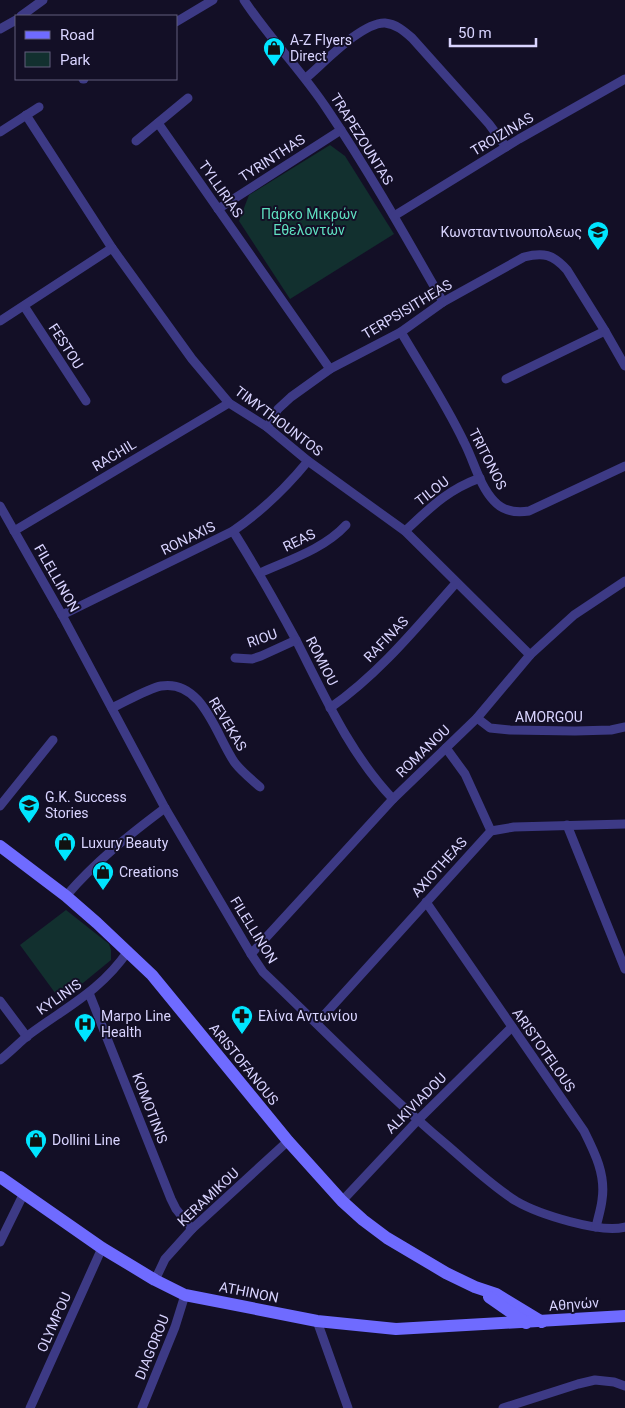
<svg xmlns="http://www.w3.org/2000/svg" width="625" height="1408" viewBox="0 0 625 1408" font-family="Roboto,sans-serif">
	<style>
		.green { fill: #12302f }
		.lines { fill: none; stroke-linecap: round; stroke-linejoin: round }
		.street { stroke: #3d3a85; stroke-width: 9 }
		.secondary { stroke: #6f6bff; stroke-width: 12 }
		.labels { text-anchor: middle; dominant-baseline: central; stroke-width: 4; stroke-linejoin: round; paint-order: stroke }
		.poi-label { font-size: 14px; fill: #d9d4ff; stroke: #130f26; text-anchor: start }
		.street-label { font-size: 14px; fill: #d9d4ff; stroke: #130f26 }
		.park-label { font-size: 14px; fill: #5fe0c0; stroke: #130f26 }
	</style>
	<rect width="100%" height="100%" fill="#130f26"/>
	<!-- green -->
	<g class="green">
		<polygon points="330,145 345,156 394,234 290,299 239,221 249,195"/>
		<polygon points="66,910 109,944 111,950 111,960 61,1001 20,945"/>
	</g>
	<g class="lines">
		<!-- street -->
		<g class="street">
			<path d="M 244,0 C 269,38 302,71 327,109 C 369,171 406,237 443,302"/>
			<polyline points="21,16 43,0"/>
			<polyline points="176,22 213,0"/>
			<polyline points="0,29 16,20"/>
			<path d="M 306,78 C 324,63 362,22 385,23 C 396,24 404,31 412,38 L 489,124 L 506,147"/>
			<polyline points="83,79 84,79"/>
			<polyline points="26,115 112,248 192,359 229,403 267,427 308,461 405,531 530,655"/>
			<polyline points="158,123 330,369"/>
			<polyline points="0,132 39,107"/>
			<polyline points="136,141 188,98"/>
			<polyline points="218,209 341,130"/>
			<polyline points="394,216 519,139 625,79"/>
			<polyline points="24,306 86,401"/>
			<polyline points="0,321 112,248"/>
			<path d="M 401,332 C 422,368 446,404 464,442 C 474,461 479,485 494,501 C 503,511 516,513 529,511 L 625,466"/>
			<polyline points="506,379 605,331"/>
			<path d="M 267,427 L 278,409 L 291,397 L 330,369 L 401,332 L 443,302 L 524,257 C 543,252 553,254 567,270 L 605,331 L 625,366"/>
			<path d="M 0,506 L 62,615 L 165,808 L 251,954 L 263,972 C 324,1030 384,1092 448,1146 C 470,1165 492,1186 516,1201 C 538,1214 601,1234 625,1227"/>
			<polyline points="14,531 229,403"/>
			<path d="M 233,531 C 255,566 276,603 296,640 C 324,695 350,754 393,799"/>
			<path d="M 405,531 C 430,508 447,490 480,478"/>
			<path d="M 260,573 C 289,560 324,549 346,525"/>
			<path d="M 62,615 L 233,531 C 262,511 286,488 308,461"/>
			<polyline points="235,658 252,659 261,656 296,640"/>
			<path d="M 112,708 C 125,702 149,688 161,686 C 203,679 216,736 235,763 C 242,772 251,779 260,787"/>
			<path d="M 330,708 C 379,674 417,627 456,583"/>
			<polyline points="477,718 490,728 510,730 575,731 611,730 625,727"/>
			<polyline points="446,748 465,774 491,831"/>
			<polyline points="0,806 53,740"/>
			<polyline points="567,825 625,969"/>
			<path d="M 66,896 C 95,862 129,835 165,808"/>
			<path d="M 426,902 L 584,1131 C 595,1153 606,1175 602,1200 C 601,1209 598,1218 596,1227"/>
			<polyline points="251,954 393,799 477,718 530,655 574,615 625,581"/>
			<polyline points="89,993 171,1199 176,1209 192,1229"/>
			<polyline points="0,1001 27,1037"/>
			<polyline points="317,1023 491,831 514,827 625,824"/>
			<path d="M 0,1060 C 9,1053 17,1045 26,1037 C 64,1008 100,992 128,951"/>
			<polyline points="342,1201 417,1121 512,1027"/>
			<polyline points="0,1242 24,1193"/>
			<polyline points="155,1280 165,1259 192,1229 288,1141"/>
			<polyline points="317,1321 348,1408"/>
			<polyline points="30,1408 102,1248"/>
			<polyline points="142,1408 175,1327 185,1295"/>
			<polyline points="503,1408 578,1384 595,1380 614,1382 625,1386"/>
		</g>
		<!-- secondary -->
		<g class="secondary">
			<polyline points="0,846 66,896 97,923 152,975 288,1141 342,1201 363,1220 387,1238 446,1273 475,1287 496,1294 542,1322"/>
			<polyline points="0,1177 102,1248 155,1280 185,1295 317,1321 396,1329 625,1316"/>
			<polyline points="489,1297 526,1323"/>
		</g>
	</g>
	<!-- icons -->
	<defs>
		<g id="shop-pin" transform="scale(1.125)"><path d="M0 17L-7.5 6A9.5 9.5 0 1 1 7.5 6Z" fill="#00e5ff" stroke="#130f26"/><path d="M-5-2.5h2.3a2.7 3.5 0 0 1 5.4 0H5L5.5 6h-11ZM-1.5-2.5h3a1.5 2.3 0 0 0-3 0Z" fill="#111"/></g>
		<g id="school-pin" transform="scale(1.125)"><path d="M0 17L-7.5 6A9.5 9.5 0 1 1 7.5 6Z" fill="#00e5ff" stroke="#130f26"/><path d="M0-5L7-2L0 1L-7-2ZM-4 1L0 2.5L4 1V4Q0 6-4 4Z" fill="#111"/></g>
		<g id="pharmacy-pin" transform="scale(1.125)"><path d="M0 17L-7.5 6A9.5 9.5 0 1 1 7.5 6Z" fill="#00e5ff" stroke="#130f26"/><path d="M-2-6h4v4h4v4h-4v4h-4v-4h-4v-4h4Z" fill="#111"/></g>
		<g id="hospital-pin" transform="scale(1.125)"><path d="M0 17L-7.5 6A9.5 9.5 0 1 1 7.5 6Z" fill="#00e5ff" stroke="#130f26"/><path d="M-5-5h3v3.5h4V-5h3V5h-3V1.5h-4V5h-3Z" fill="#111"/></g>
	</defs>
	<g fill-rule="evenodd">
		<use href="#shop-pin" x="274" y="48"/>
		<use href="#school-pin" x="598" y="232"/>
		<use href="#school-pin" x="29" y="805"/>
		<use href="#shop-pin" x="65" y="843"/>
		<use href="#shop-pin" x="103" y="872"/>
		<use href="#pharmacy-pin" x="242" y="1016"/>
		<use href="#hospital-pin" x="85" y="1024"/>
		<use href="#shop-pin" x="36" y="1140"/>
	</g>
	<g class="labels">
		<!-- poi labels -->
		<g class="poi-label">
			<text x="290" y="40">A-Z Flyers<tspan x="290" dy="16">Direct</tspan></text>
			<text x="582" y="232" text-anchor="end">Κωνσταντινουπολεως</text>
			<text x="45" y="797">G.K. Success<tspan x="45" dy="16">Stories</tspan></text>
			<text x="81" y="843">Luxury Beauty</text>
			<text x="119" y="872">Creations</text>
			<text x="101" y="1016">Marpo Line<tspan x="101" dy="16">Health</tspan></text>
			<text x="258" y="1016">Ελίνα Αντωνίου</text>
			<text x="52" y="1140">Dollini Line</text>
		</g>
		<!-- street labels -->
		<g class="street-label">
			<text transform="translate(502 134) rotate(-31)">TROIZINAS</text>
			<text transform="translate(362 139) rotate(58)">TRAPEZOUNTAS</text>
			<text transform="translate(272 158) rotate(-33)">TYRINTHAS</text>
			<text transform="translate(221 189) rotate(55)">TYLLIRIAS</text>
			<text transform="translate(407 309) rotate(-31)">TERPSISITHEAS</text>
			<text transform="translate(66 346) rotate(57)">FESTOU</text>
			<text transform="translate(279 421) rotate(37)">TIMYTHOUNTOS</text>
			<text transform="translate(114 455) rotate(-31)">RACHIL</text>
			<text transform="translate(488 459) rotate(63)">TRITONOS</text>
			<text transform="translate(432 491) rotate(-38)">TILOU</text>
			<text transform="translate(188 538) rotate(-26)">RONAXIS</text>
			<text transform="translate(299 540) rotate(-26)">REAS</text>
			<text transform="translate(57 578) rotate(60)">FILELLINON</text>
			<text transform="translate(262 638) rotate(-19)">RIOU</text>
			<text transform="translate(386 639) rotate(-46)">RAFINAS</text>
			<text transform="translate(322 661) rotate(63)">ROMIOU</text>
			<text x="549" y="717">AMORGOU</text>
			<text transform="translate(228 724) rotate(59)">REVEKAS</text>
			<text transform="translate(423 751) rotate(-44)">ROMANOU</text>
			<text transform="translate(439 867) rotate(-48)">AXIOTHEAS</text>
			<text transform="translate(254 930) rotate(58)">FILELLINON</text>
			<text transform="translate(59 997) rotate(-35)">KYLINIS</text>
			<text transform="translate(544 1050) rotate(55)">ARISTOTELOUS</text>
			<text transform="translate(244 1064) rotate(51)">ARISTOFANOUS</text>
			<text transform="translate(416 1103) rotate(-45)">ALKIVIADOU</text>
			<text transform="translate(150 1108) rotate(69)">KOMOTINIS</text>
			<text transform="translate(208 1197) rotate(-43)">KERAMIKOU</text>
			<text transform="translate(249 1292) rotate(11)">ATHINON</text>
			<text transform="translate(574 1304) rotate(-4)">Αθηνών</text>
			<text transform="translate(54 1322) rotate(-66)">OLYMPOU</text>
			<text transform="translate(152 1347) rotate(-68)">DIAGOROU</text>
		</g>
		<!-- park labels -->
		<g class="park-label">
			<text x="309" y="214">Πάρκο Μικρών<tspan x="309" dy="16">Εθελοντών</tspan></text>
		</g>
	</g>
	<!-- legend -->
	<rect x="15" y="15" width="162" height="65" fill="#130f26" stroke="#625e7d"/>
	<rect x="25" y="31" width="25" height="8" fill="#6f6bff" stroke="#625e7d"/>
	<text x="60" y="40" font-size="15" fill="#d9d4ff">Road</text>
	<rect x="25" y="52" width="25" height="15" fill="#12302f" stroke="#625e7d"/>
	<text x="60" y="65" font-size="15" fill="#d9d4ff">Park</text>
	<!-- scale -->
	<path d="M450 38v8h86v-8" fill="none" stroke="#d9d4ff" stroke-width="2.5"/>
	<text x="458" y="38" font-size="15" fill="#d9d4ff" stroke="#130f26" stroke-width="4" paint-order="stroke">50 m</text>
</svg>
